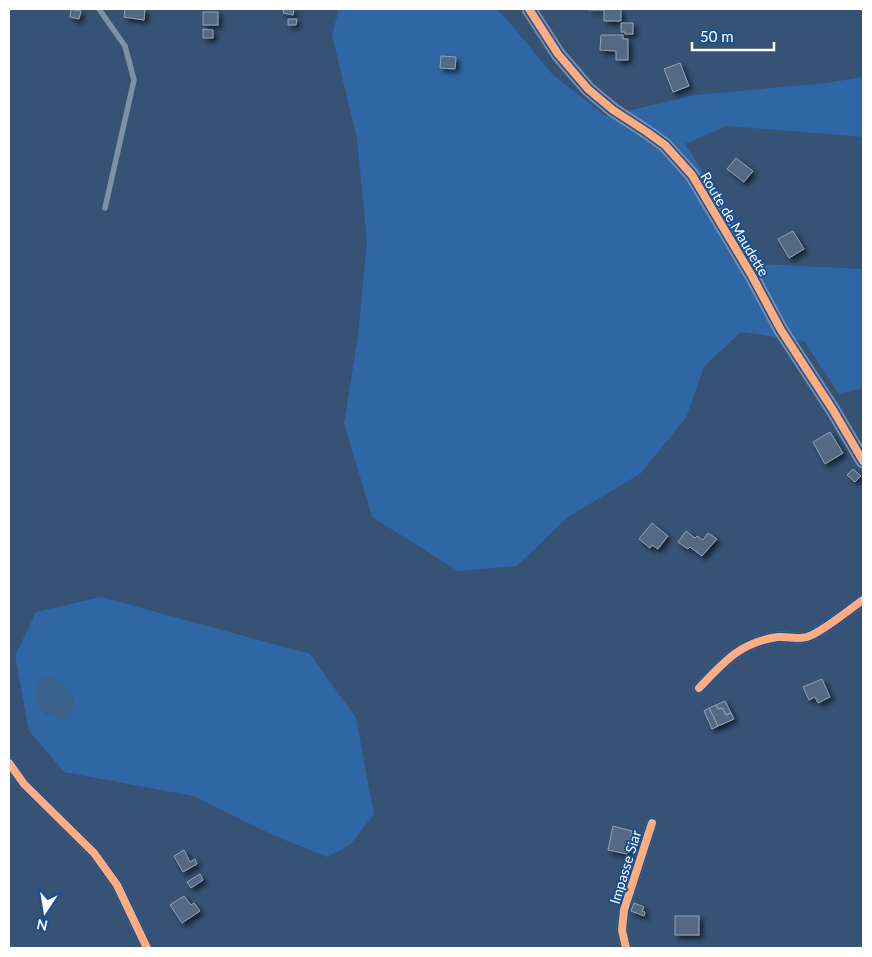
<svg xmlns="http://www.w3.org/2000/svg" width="872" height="957" viewBox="0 0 872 957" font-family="Lato,sans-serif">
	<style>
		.green { fill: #2f66a5; fill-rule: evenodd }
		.water { fill: #3b618d }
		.building { fill: #526984; stroke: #92a2b6; filter: url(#shadow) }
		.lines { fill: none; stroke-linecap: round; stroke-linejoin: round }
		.lane { stroke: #7d92a8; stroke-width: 5.5 }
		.street { stroke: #7d92a8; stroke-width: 11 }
		.secondary { stroke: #798da4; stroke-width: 15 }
		.cycleway-casing { stroke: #1b4f8f; stroke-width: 11 }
		.cycleway { stroke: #ffac80; stroke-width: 8 }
		.labels { text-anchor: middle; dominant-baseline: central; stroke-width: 4; stroke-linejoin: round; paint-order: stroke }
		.street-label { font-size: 14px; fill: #fff; stroke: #1b4f8f }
	</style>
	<defs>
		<filter id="shadow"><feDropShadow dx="3.5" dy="3.5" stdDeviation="2.5" flood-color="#0009"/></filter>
	</defs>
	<rect width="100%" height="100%" fill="#365274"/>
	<!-- green -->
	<g class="green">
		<polygon points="339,9 495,9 505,17 553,75 606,116 695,95 826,83 863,77 863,137 727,126 685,144 762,264 863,269 863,388 839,394 804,341 741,332 704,367 686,418 640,474 568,517 517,566 458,571 372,517 344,423 358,336 367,241 357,139 332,35"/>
		<path d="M 101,597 L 310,654 L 356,718 L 374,814 L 350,845 L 327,857 L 275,836 L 193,796 L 64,772 L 29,731 L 15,656 L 36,612 ZM 45,677 C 60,677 66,687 73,698 L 48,715 L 43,712 L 35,697 Z"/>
	</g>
	<!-- water -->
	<path class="water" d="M 45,677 C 66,678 76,696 72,715 L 65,720 C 42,716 31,705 36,681 Z"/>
	<!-- building -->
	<g class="building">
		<polygon points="71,9 81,11 79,19 70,17"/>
		<polygon points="125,9 145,9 144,20 124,17"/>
		<polygon points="284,9 294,9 293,15 283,13"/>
		<polygon points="588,9 621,9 621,21 604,21 604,10 588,10"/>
		<rect x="203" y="12" width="15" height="13"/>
		<polygon points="288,19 297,19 296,25 288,25"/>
		<polygon points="621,23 633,23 633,34 625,34 625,32 621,32"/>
		<polygon points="203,29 213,30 213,38 203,38"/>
		<polygon points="601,35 623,35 623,39 628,39 628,60 616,60 616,51 600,50"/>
		<polygon points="441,56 456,57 455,69 440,68"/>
		<polygon points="680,63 689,86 673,92 664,69"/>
		<polygon points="736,158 753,171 744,182 727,169"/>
		<polygon points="793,231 804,249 789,258 778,239"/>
		<polygon points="830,432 843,453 825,464 813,442"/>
		<polygon points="853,469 861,476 855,482 847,475"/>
		<polygon points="652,523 668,536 658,549 652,545 650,548 639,539"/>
		<polygon points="686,531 695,538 697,536 703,540 708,533 717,539 702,556 690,547 688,549 678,542"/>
		<polygon points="822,679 830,697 818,703 815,697 809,700 803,687"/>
		<polygon points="725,701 731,713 726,715 722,708 718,709 716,705"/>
		<polygon points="716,705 718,709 722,708 726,715 731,713 734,719 718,726 709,708"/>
		<polygon points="709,708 718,726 712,729 704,711"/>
		<polygon points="613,826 632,831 627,854 608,850"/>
		<polygon points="184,850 190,862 195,859 197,864 183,872 174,856"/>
		<polygon points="200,874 203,880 191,888 187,882"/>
		<polygon points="184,896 191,905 194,903 200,911 182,923 170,905"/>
		<polygon points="634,903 644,907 642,911 645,912 644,916 631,911"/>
		<rect x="675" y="916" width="24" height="19"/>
	</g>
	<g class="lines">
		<!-- lane -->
		<polyline class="lane" points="99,9 125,46 134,80 105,208"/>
		<!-- street -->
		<g class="street">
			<path d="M 699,688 C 724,662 740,642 778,637 C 790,636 800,641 812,635 C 830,626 847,611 863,600"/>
			<polyline points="9,763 24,784 94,853 117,885 147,948"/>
			<polyline points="626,948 622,930 624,910 652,823"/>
		</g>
		<!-- secondary -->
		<polyline class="secondary" points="529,9 558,54 588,89 613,110 647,132 665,145 692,175 752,276 781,330 833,410 863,461"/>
		<!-- cycleway casing -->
		<g class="cycleway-casing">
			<g id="cycleway">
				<polyline points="529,9 558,54 588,89 613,110 647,132 665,145 692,175 752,276 781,330 833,410 863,461"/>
				<path d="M 699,688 C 724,662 740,642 778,637 C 790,636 800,641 812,635 C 830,626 847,611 863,600"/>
				<polyline points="9,763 24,784 94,853 117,885 147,948"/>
				<polyline points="626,948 622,930 624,910 652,823"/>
			</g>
		</g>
		<!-- cycleway -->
		<use href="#cycleway" class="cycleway"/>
	</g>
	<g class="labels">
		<!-- street labels -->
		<g class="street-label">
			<text transform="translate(735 224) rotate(59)">Route de Maudette</text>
			<text transform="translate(625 867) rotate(-73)">Impasse Siar</text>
		</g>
	</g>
	<!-- border -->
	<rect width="872" height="957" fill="none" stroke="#ffffff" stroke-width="20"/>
	<!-- north arrow -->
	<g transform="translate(45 912) rotate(192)" stroke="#1b4f8f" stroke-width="4" paint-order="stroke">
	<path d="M0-4L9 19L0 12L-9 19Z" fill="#ffffff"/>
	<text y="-8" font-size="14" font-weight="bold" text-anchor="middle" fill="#ffffff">N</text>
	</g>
	<!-- scale -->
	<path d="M692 42v8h82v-8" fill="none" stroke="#ffffff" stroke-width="2.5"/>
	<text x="700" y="42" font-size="15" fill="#ffffff" stroke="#1b4f8f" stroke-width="4" paint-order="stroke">50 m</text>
</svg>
